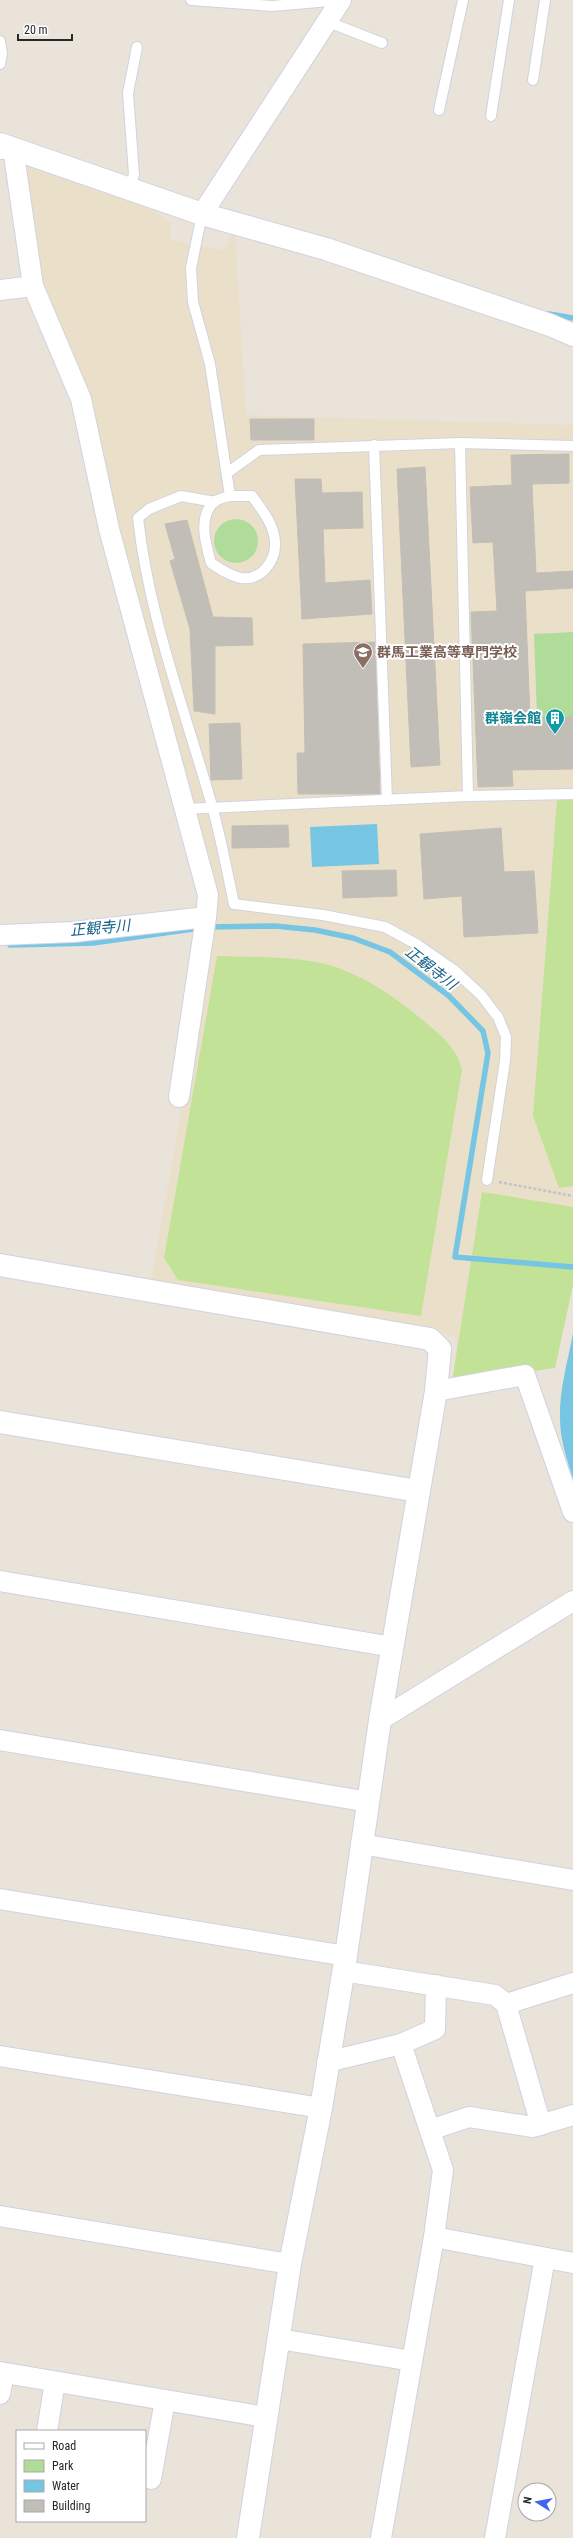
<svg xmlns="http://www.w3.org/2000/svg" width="573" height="2538" viewBox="0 0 573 2538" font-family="'Roboto Condensed','Noto Sans JP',sans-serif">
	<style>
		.education { fill: #eae0ca }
		.green { fill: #b0dc9a }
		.pitch { fill: #c2e297 }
		.water { fill: #75c5e3 }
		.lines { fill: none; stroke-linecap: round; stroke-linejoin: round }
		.stream { stroke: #75c5e3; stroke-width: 5.5 }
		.building { fill: #c1bdb7; stroke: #c4beb4 }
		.lane-casing { stroke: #d0d2df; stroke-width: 12 }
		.street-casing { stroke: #d0d2df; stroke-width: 22 }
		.secondary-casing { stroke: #d0d2df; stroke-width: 24 }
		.path { stroke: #c3c3c3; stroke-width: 2.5; stroke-dasharray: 3 2; stroke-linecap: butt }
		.lane { stroke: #fff; stroke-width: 10 }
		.street { stroke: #fff; stroke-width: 20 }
		.secondary { stroke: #fff; stroke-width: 22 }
		.labels { text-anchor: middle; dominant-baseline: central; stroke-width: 4; stroke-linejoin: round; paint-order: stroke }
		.education-label { font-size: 14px; font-weight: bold; fill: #785e54; stroke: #fff; text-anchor: start }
		.culture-label { font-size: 14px; font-weight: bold; fill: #0d838f; stroke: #fff; text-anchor: end }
		.water-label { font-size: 15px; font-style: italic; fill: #18638b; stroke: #fff }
	</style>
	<rect width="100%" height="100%" fill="#e9e3da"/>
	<!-- education -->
	<polygon class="education" points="22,162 151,208 171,224 170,240 224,250 235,228 246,415 573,425 573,1285 555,1368 452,1382 457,1338 435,1331 151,1283 211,934 214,894 39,286"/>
	<!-- green -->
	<g class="green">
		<circle cx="236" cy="541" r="22"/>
		<polygon points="573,632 573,717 537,718 534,634"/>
	</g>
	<!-- pitch -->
	<g class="pitch">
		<polygon points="557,800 573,800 573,1186 559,1188 533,1116"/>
		<path d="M 217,956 C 252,957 309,956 341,969 C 372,981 401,1001 426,1023 C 442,1036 457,1048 462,1070 L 421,1316 L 178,1280 L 164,1258 Z"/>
		<polygon points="482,1192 573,1207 573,1285 555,1368 452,1382"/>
	</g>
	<!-- water -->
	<g class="water">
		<polygon points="377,824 379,864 312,867 310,827"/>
		<path d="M 573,1333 L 573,1479 C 567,1460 560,1439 560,1419 C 559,1390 568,1361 573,1333 Z"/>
	</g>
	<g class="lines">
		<!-- stream -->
		<g class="stream">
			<polyline points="549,314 573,318"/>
			<polyline points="209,927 275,926 315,930 353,938 390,952 449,996 483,1031 488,1053 455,1257 573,1267"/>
			<polyline points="10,945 93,943 200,928"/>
		</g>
	</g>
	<!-- building -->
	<g class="building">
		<polygon points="250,419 314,419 314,440 251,440"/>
		<polygon points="569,454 569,483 532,484 536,573 573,571 573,588 525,591 530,718 573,717 573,769 512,770 513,786 478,787 471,612 497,611 493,542 473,543 470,487 512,485 511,455"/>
		<polygon points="425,467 440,765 411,767 397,469"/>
		<polygon points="295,479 321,479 322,493 362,492 363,528 323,529 325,583 370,580 372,614 302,619"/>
		<polygon points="187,520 213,617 252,618 253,645 215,646 215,714 194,711 190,629 170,561 175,559 165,524"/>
		<polygon points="375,642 380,794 298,794 297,753 305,753 303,644"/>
		<polygon points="240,723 242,779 211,780 209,724"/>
		<polygon points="288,825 289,847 232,848 232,826"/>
		<polygon points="501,828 504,872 534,871 538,933 464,937 462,896 424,899 420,834"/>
		<polygon points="396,870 397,896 343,898 342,871"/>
	</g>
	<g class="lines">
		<!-- lane casing -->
		<g class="lane-casing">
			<g id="lane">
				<polyline points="191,0 272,6 330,1 339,4"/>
				<polyline points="329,20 336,25 382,43"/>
				<polyline points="0,41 2,53 0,64"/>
				<polyline points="533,80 545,0"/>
				<polyline points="439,110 463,0"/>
				<polyline points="491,116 509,0"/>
				<polyline points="129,189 134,175 128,93 137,47"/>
				<path d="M 202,214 L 191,268 L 193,302 L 210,364 L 230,496 C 226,497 219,499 215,501 C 197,516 206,545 211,563 C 220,569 230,576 241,578 C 261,581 276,561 275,542 C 274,524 262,510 252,496 L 230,496"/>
				<polyline points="460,443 468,796"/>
				<polyline points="374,445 387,800"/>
				<polyline points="227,473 259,450 460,443 573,446"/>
				<path d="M 215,502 L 181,496 L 149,509 L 138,518 C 149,618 185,710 212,806 C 221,838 227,871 234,904 L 323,915 L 385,927 L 418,945 L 454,970 L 481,995 L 498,1017 L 506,1037 L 505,1061 L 487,1180"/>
				<polyline points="185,809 468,796 573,794"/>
			</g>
		</g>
		<!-- street casing -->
		<g class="street-casing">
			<g id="street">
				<polyline points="0,149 13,148 33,286 81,399 109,529 208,895 206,917 74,932 0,935"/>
				<polyline points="202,214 341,0"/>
				<polyline points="0,290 33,286"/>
				<polyline points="179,1097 206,917"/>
				<polyline points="436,1391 525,1375 573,1512"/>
				<polyline points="0,1581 393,1647"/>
				<polyline points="380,1720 573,1601"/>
				<polyline points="0,1740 369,1802"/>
				<polyline points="361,1844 573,1880"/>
				<polyline points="0,1899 346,1956"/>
				<polyline points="343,1971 495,1995 506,2004 541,2125"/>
				<polyline points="506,2004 573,1983"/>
				<polyline points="0,2056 321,2108"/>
				<polyline points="327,2062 401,2044 435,2029 436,1985"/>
				<polyline points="430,2130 469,2117 533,2127 573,2115"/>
				<polyline points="0,2216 290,2264"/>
				<polyline points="434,2237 573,2263"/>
				<polyline points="279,2339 412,2361"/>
				<polyline points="0,2372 265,2417"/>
				<polyline points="0,2394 4,2373"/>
				<polyline points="47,2431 55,2382"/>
				<polyline points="151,2479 165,2400"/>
				<polyline points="381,2538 434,2237 443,2170 401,2044"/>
				<polyline points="495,2538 545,2258"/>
			</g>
		</g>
		<!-- secondary casing -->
		<g class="secondary-casing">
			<g id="secondary">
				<polyline points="0,144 202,214 326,249 550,325 573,335"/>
				<polyline points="0,1265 430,1339 440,1349 436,1391 380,1720 346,1956 321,2108 290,2264 248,2538"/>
				<polyline points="0,1422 418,1491"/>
			</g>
		</g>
		<!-- path -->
		<polyline class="path" points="499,1182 573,1196"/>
		<!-- lane -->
		<use href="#lane" class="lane"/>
		<!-- street -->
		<use href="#street" class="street"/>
		<!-- secondary -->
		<use href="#secondary" class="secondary"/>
	</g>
	<!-- icons -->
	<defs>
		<g id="university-pin" transform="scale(1)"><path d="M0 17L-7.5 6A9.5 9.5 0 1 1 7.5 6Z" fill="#8d6e63" stroke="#fff"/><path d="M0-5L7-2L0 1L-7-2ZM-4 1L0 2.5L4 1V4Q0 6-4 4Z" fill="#fff"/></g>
		<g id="building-pin" transform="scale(1)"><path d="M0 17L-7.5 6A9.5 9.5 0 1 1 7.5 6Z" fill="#0f9aa8" stroke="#fff"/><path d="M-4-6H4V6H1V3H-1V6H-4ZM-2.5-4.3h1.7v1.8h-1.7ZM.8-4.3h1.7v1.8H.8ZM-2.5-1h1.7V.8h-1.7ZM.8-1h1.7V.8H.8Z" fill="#fff"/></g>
	</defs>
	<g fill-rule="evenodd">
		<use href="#university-pin" x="363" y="652"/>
		<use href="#building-pin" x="555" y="718"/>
	</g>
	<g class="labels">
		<!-- education labels -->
		<g class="education-label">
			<text x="377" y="652">群馬工業高等専門学校</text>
		</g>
		<!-- culture labels -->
		<g class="culture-label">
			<text x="541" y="718">群嶺会館</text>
		</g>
		<!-- water labels -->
		<g class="water-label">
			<text transform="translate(100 928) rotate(-5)">正観寺川</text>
			<text transform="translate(431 968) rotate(38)">正観寺川</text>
		</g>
	</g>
	<!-- legend -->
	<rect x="16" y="2430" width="130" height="92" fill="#ffffff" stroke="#a9a9a9"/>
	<rect x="24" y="2443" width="20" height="6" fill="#ffffff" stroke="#a9a9a9"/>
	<text x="52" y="2450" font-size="12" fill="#282828">Road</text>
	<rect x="24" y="2460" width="20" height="12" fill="#b0dc9a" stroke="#a9a9a9"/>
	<text x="52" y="2470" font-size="12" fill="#282828">Park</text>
	<rect x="24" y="2480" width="20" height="12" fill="#75c5e3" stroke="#a9a9a9"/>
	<text x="52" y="2490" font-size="12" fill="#282828">Water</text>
	<rect x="24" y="2500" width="20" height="12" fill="#c1bdb7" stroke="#a9a9a9"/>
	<text x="52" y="2510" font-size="12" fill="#282828">Building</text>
	<!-- north arrow -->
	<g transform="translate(537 2502) rotate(281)"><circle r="19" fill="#ffffff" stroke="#a9a9a9"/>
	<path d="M0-3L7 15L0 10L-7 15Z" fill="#4664ea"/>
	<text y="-6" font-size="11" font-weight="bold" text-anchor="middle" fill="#282828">N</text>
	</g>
	<!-- scale -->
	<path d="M18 34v6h54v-6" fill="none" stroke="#282828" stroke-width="2"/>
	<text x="24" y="34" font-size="12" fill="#282828" stroke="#ffffff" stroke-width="3" paint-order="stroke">20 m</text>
</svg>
